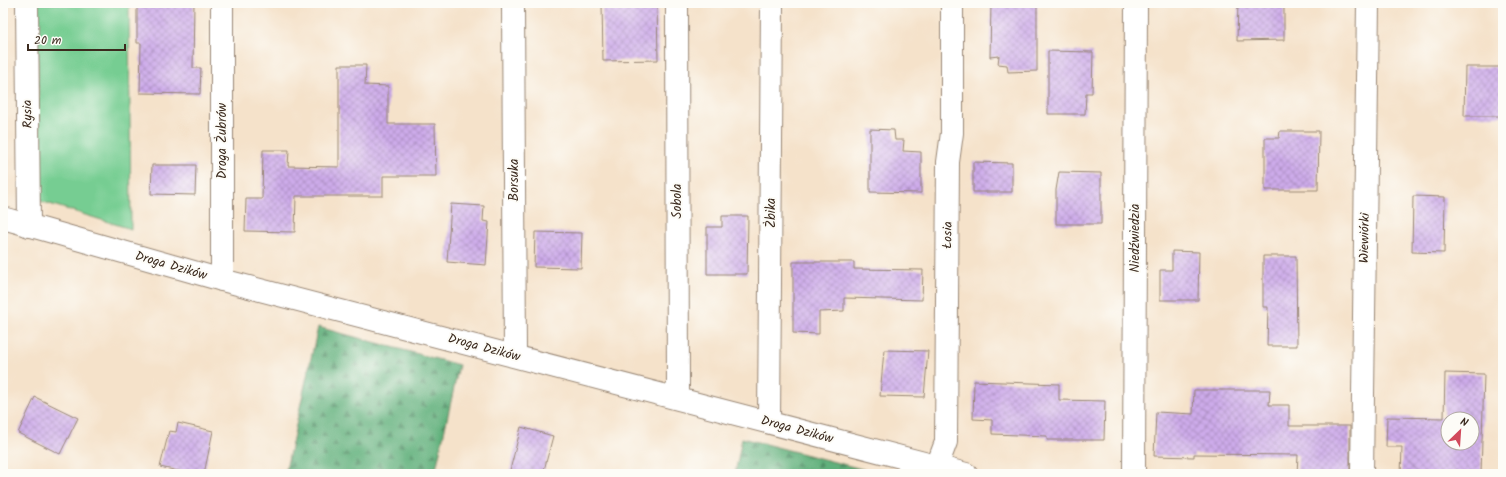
<svg xmlns="http://www.w3.org/2000/svg" width="1506" height="477" viewBox="0 0 1506 477" font-family="Kalam,sans-serif">
	<style>
		.grass { fill: #76cd92; stroke: #587c58 }
		.forest { fill: url(#forest-firs); stroke: #4e6d4d }
		.building { fill: url(#building-cross-hatch); fill-rule: evenodd }
		.lines { fill: none; stroke-linecap: round; stroke-linejoin: round }
		.street-casing { stroke: #988674; stroke-width: 24 }
		.street { stroke: #fff; stroke-width: 22 }
		.labels { text-anchor: middle; dominant-baseline: central; stroke-width: 4; stroke-linejoin: round; paint-order: stroke }
		.street-label { font-size: 13px; fill: #3b2a1e; stroke: #fdfcf7 }
	</style>
	<defs>
		<pattern id="forest-firs" width="22" height="20" patternUnits="userSpaceOnUse"><rect width="22" height="20" fill="#60b07c"/><path d="M5 1l3.5 6h-7zM16 11l3.5 6h-7z" fill="#508f65"/></pattern>
		<pattern id="building-cross-hatch" width="8" height="8" patternUnits="userSpaceOnUse"><rect width="8" height="8" fill="#cdabea"/><path d="M0 0l8 8M0 8l8-8" fill="none" stroke="#a88bbd"/></pattern>
	</defs>
	<rect width="100%" height="100%" fill="#fdfcf7"/>
	<filter id="ink" filterUnits="userSpaceOnUse"><feTurbulence type="fractalNoise" baseFrequency=".025" numOctaves="2"/><feDisplacementMap in="SourceGraphic" scale="8" xChannelSelector="R" yChannelSelector="G"/><feConvolveMatrix kernelMatrix="1 2 1 2 8 2 1 2 1" color-interpolation-filters="sRGB"/></filter>
	<filter id="wash" filterUnits="userSpaceOnUse"><feTurbulence type="fractalNoise" baseFrequency=".012" numOctaves="4" result="noise"/><feDisplacementMap in="SourceGraphic" scale="16" xChannelSelector="R" yChannelSelector="G"/><feGaussianBlur stdDeviation="0.9" result="paint"/><feColorMatrix in="noise" values="0 0 0 0 0 0 0 0 0 0 0 0 0 0 0 0 0 1.4 0 .05"/><feComposite in="paint" operator="in"/></filter>
	<g filter="url(#wash)">
		<rect width="100%" height="100%" fill="#f5e2ca"/>
		<!-- grass -->
		<polygon class="grass" points="37,3 129,3 131,229 40,201"/>
		<!-- forest -->
		<g class="forest">
			<polygon points="318,327 459,365 435,474 285,474"/>
			<polygon points="742,438 881,474 735,474"/>
		</g>
		<g id="blocks">
			<!-- building -->
			<g class="building">
				<polygon points="137,3 194,3 193,68 201,68 200,94 140,93 141,43 137,43"/>
				<polygon points="602,3 657,3 658,60 603,61"/>
				<polygon points="991,3 1037,3 1037,71 1008,72 1007,65 998,64 999,56 990,57"/>
				<polygon points="1238,3 1284,3 1284,40 1237,41"/>
				<polygon points="1048,51 1093,52 1092,93 1086,93 1085,114 1048,114"/>
				<polygon points="339,65 366,65 365,85 388,86 388,124 435,124 436,176 383,176 383,196 296,196 295,232 245,231 246,199 262,199 263,150 289,150 288,166 339,167"/>
				<polygon points="1465,67 1503,67 1503,116 1464,116"/>
				<polygon points="870,129 894,130 895,140 904,140 903,151 921,152 921,193 870,192"/>
				<polygon points="1280,131 1319,131 1318,190 1265,190 1265,138 1279,138"/>
				<polygon points="973,162 1012,163 1012,192 973,192"/>
				<polygon points="152,165 196,165 195,195 151,194"/>
				<polygon points="1059,172 1101,173 1101,224 1056,224 1056,190"/>
				<polygon points="1413,196 1445,197 1444,253 1412,252"/>
				<polygon points="451,204 484,206 483,221 489,222 486,265 447,262"/>
				<polygon points="722,216 748,216 747,274 707,274 707,227 722,227"/>
				<polygon points="535,232 582,233 581,268 534,267"/>
				<polygon points="1172,251 1199,252 1198,300 1160,300 1160,270 1172,270"/>
				<polygon points="1263,256 1296,256 1297,346 1267,346 1268,307 1263,307"/>
				<polygon points="793,262 854,262 854,269 923,270 922,300 844,298 844,311 819,312 819,334 793,333"/>
				<polygon points="884,350 928,351 924,397 880,396"/>
				<path d="M 1445,373 L 1484,374 L 1481,474 L 1401,474 L 1402,447 L 1386,447 L 1387,417 L 1444,418 ZM 1448,419 L 1472,419 L 1472,443 L 1448,443 Z"/>
				<polygon points="974,381 1059,384 1059,400 1105,401 1104,440 1047,440 1047,436 992,434 992,420 973,419"/>
				<polygon points="1194,390 1270,390 1269,405 1289,405 1289,426 1350,426 1350,474 1297,474 1298,455 1194,454 1194,457 1154,456 1156,412 1193,414"/>
				<polygon points="35,397 78,418 60,454 18,433"/>
				<polygon points="178,423 213,431 204,474 192,474 160,467 169,431 176,432"/>
				<polygon points="521,427 553,436 543,474 509,474"/>
			</g>
		</g>
	</g>
	<g filter="url(#ink)">
		<use href="#blocks" fill-opacity="0" stroke="#988674" stroke-width="1"/>
		<g class="lines">
			<!-- street casing -->
			<g class="street-casing">
				<g id="street">
					<polyline points="27,3 29,226"/>
					<polyline points="222,3 222,280"/>
					<polyline points="513,3 515,356"/>
					<polyline points="677,3 678,398"/>
					<polyline points="3,218 222,280 966,474"/>
					<polyline points="769,422 772,3"/>
					<polyline points="937,466 946,442 948,162 952,133 952,3"/>
					<polyline points="1134,474 1136,3"/>
					<polyline points="1362,474 1368,3"/>
				</g>
			</g>
			<!-- street -->
			<use href="#street" class="street"/>
		</g>
	</g>
	<g class="labels">
		<!-- street labels -->
		<g class="street-label">
			<text transform="translate(28 114) rotate(-91)">Rysia</text>
			<text transform="translate(222 141) rotate(-90)">Droga Żubrów</text>
			<text transform="translate(514 180) rotate(-90)">Borsuka</text>
			<text transform="translate(677 201) rotate(-90)">Sobola</text>
			<text transform="translate(771 213) rotate(-90)">Żbika</text>
			<text transform="translate(948 235) rotate(-89)">Łosia</text>
			<text transform="translate(1135 238) rotate(-90)">Niedźwiedzia</text>
			<text transform="translate(1365 238) rotate(-89)">Wiewiórki</text>
			<text transform="translate(171 266) rotate(16)">Droga Dzików</text>
			<text transform="translate(484 348) rotate(15)">Droga Dzików</text>
			<text transform="translate(797 430) rotate(15)">Droga Dzików</text>
		</g>
	</g>
	<!-- margin -->
	<rect width="1506" height="477" fill="none" stroke="#fdfcf7" stroke-width="16"/>
	<!-- north arrow -->
	<g transform="translate(1460 431) rotate(25)"><circle r="19" fill="#fdfcf7" stroke="#afa8a0"/>
	<path d="M0-3L7 15L0 10L-7 15Z" fill="#d1495b"/>
	<text y="-6" font-size="11" font-weight="bold" text-anchor="middle" fill="#3b2a1e">N</text>
	</g>
	<!-- scale -->
	<path d="M28 44v6h97v-6" fill="none" stroke="#3b2a1e" stroke-width="2"/>
	<text x="34" y="44" font-size="12" fill="#3b2a1e" stroke="#fdfcf7" stroke-width="3" paint-order="stroke">20 m</text>
</svg>
